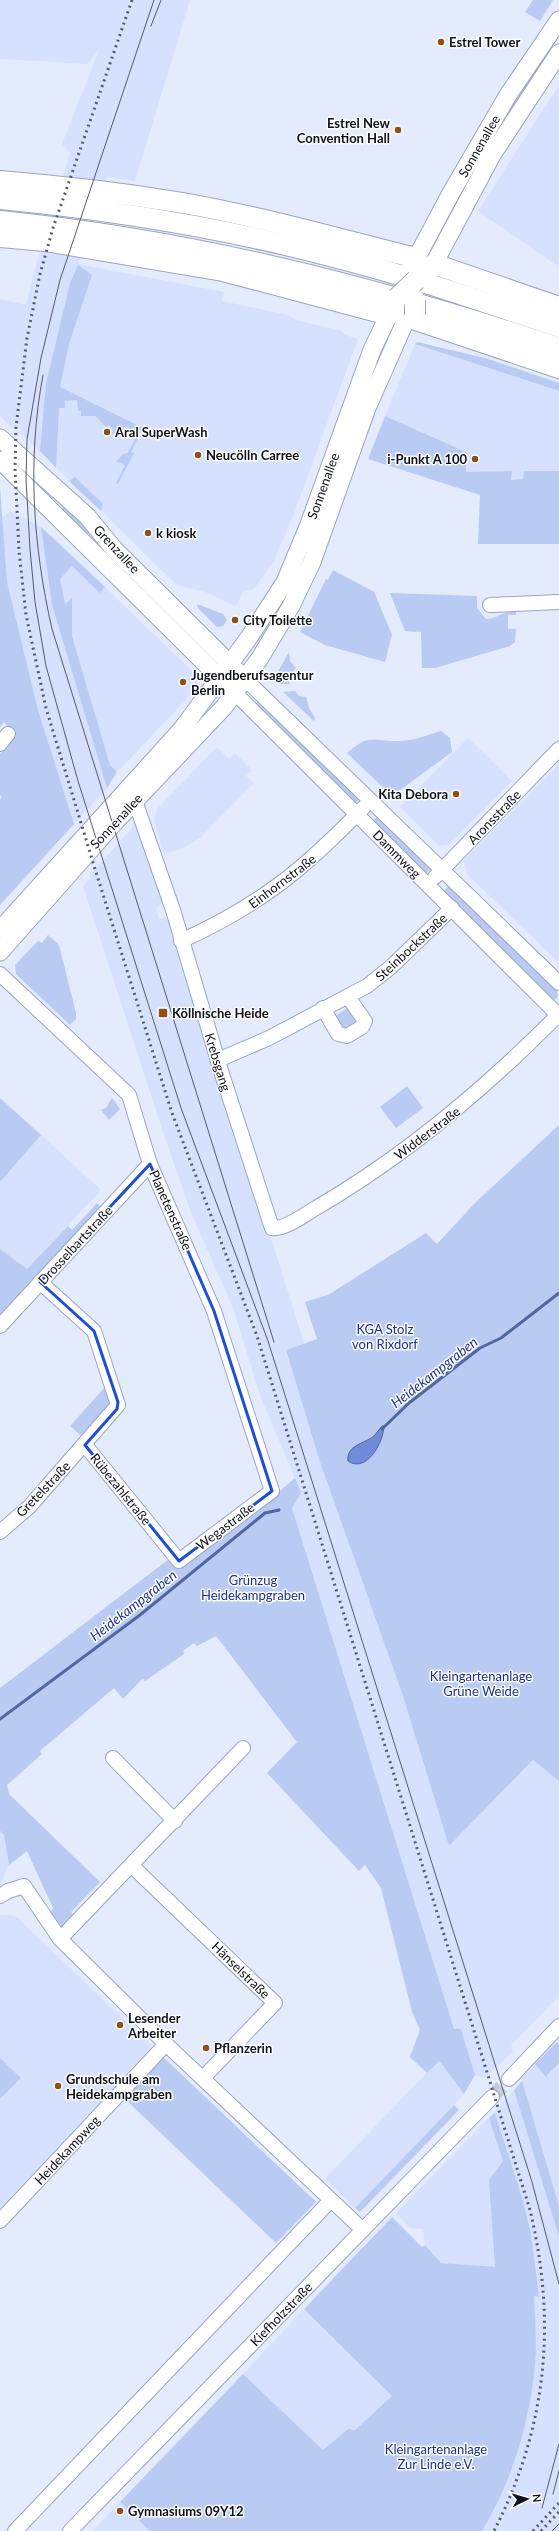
<svg xmlns="http://www.w3.org/2000/svg" width="559" height="2531" viewBox="0 0 559 2531" font-family="Lato,sans-serif">
	<style>
		.built { fill: #d5e1fe }
		.green { fill: #b9caf3 }
		.water { fill: #6e8cda; stroke: #5167a0 }
		.lines { fill: none; stroke-linecap: round; stroke-linejoin: round }
		.stream { stroke: #5167a0; stroke-width: 3 }
		.minor-tunnel { stroke: #c3cadb; stroke-width: 14; stroke-dasharray: 14 7; stroke-linecap: butt }
		.minor-casing { stroke: #9aa5c1; stroke-width: 16 }
		.major-casing { stroke: #9aa5c1; stroke-width: 19 }
		.highway-casing { stroke: #9aa5c1; stroke-width: 22 }
		.minor { stroke: #fff; stroke-width: 14 }
		.major { stroke: #fff; stroke-width: 17 }
		.highway { stroke: #fff; stroke-width: 20 }
		.tram { stroke: #565b68; stroke-width: 1 }
		.rail { stroke: #565b68; stroke-width: 3; stroke-dasharray: 2 4; stroke-linecap: butt }
		.highway-bridge-casing { stroke: #9aa5c1; stroke-width: 22; stroke-linecap: butt }
		.highway-bridge { stroke: #fff; stroke-width: 20 }
		.marked { fill: none; stroke: #1d4ed8; stroke-width: 3; stroke-linejoin: round }
		.poi-dot { fill: #8f5017; stroke: #fff; stroke-width: 1.5 }
		.labels { text-anchor: middle; dominant-baseline: central; stroke-width: 3; stroke-linejoin: round; paint-order: stroke }
		.poi-label { font-size: 13px; font-weight: bold; fill: #0c101a; stroke: #fff; text-anchor: start }
		.street-label { font-size: 13px; fill: #0c101a; stroke: #fff }
		.park-label { font-size: 13px; fill: #192f89; stroke: #fff }
		.water-label { font-size: 14px; font-style: italic; fill: #1f3792; stroke: #fff }
	</style>
	<rect width="100%" height="100%" fill="#e3ebfd"/>
	<!-- built -->
	<g class="built">
		<polygon points="0,0 190,0 135,181 107,177 78,264 224,292 222,301 288,315 296,320 339,330 345,335 358,339 293,516 274,561 254,589 243,592 236,606 205,592 177,585 21,433 20,427 11,427 0,416 0,299 26,305 34,272 70,153 62,144 100,48 88,64 0,59"/>
		<polygon points="559,85 559,267 478,211"/>
		<polygon points="415,344 559,391 559,471 525,471 523,479 511,480 512,471 466,472 466,452 385,416"/>
		<polygon points="10,511 41,527 52,605 107,788 74,824 38,710 7,582 2,518"/>
		<polygon points="52,536 197,676 197,687 184,702 117,772 110,765 66,616"/>
		<polygon points="468,738 512,781 449,845 439,846 400,807"/>
		<polygon points="217,747 229,759 235,753 252,770 246,776 254,783 201,837 184,848 164,854 154,821 157,809"/>
		<polygon points="559,764 559,963 467,874 464,860"/>
		<polygon points="136,823 162,900 161,905 156,909 159,919 170,916 304,1343 286,1350 320,1462 403,1696 449,1846 534,1760 559,1781 559,1996 511,2045 513,2052 484,2078 475,2075 461,2029 454,2030 292,1508 301,1493 260,1395 233,1308 192,1215 165,1138 83,886 91,878 90,875"/>
		<polygon points="41,1135 101,1190 27,1269 0,1249 0,1182"/>
		<polygon points="0,1831 4,1835 9,1865 0,1884"/>
		<polygon points="3,1914 14,1916 20,1920 152,2046 0,2209 0,1915"/>
		<polygon points="557,2042 559,2044 559,2206 521,2079"/>
		<polygon points="438,2061 464,2094 355,2208 325,2179"/>
		<polygon points="514,2090 559,2237 559,2531 482,2531 495,2509 522,2438 535,2363 534,2296 495,2268 441,2263 425,2245 423,2229 410,2228 396,2213 489,2118"/>
		<polygon points="304,2309 392,2396 355,2430 348,2429 323,2450 243,2374"/>
		<polygon points="120,2502 150,2531 93,2531"/>
	</g>
	<!-- green -->
	<g class="green">
		<polygon points="533,0 553,0 540,21 525,12"/>
		<polygon points="543,54 548,58 513,107 511,105"/>
		<polygon points="78,265 92,275 69,344 60,387 143,428 131,452 134,453 118,484 116,483 125,465 116,461 123,454 128,453 138,433 125,426 118,439 112,433 114,430 109,425 106,427 95,416 81,416 81,411 78,411 77,400 65,401 65,408 59,408 56,468 40,451 46,384 70,283"/>
		<polygon points="417,342 485,358 559,383 559,391 415,344"/>
		<polygon points="385,416 466,452 466,472 512,471 511,480 523,479 524,471 559,471 559,544 478,544 480,495 368,459"/>
		<polygon points="75,477 103,504 101,511 69,481"/>
		<polygon points="0,487 7,582 38,710 74,824 0,905 0,800 2,797 0,795 0,754 16,736 4,722 0,727"/>
		<polygon points="63,507 89,530 89,534 85,535 60,510"/>
		<polygon points="41,527 105,587 100,593 72,566 60,579 65,604 72,598 72,636 110,765 117,772 107,788 52,605"/>
		<polygon points="333,570 374,592 392,635 385,662 325,645 300,632 326,579 328,580"/>
		<path d="M 390,593 L 477,596 L 477,608 L 486,619 C 499,618 503,611 516,611 L 516,615 L 508,615 L 508,629 L 516,629 L 515,642 L 510,646 L 435,668 L 422,668 L 421,632 L 405,631 Z"/>
		<polygon points="197,604 223,614 227,620 223,626 217,627 198,608"/>
		<polygon points="289,652 290,661 296,668 288,678 290,684 279,684 276,675"/>
		<polygon points="295,691 299,696 306,697 309,708 315,718 314,721 283,692"/>
		<polygon points="259,700 360,798 354,805 253,708"/>
		<path d="M 441,731 L 450,738 L 452,752 L 392,796 L 347,753 C 371,732 372,742 399,741 C 413,741 427,735 441,731 Z"/>
		<polygon points="378,815 431,868 426,874 371,823"/>
		<polygon points="451,883 556,987 558,997 553,1001 442,893"/>
		<polygon points="48,935 59,945 76,1013 76,1019 70,1025 16,974 15,965 38,941 42,943"/>
		<polygon points="348,1008 359,1022 344,1031 335,1016"/>
		<polygon points="407,1086 423,1108 396,1128 380,1107"/>
		<polygon points="0,1098 41,1135 0,1182"/>
		<polygon points="112,1098 120,1109 109,1120 101,1110 106,1108"/>
		<polygon points="559,1125 559,1781 533,1760 449,1846 403,1696 320,1462 286,1350 317,1339 305,1302 328,1295 426,1233 437,1244 476,1202"/>
		<polygon points="97,1203 101,1207 54,1256 0,1319 0,1249 27,1269 68,1226 72,1230"/>
		<polygon points="107,1385 112,1402 83,1437 70,1426"/>
		<polygon points="295,1478 301,1493 292,1508 454,2029 461,2029 475,2075 464,2094 439,2061 427,2073 410,2057 420,2030 412,2012 381,1888 365,1865 359,1871 267,1773 297,1742 216,1636 197,1646 194,1643 183,1651 184,1654 145,1681 143,1678 123,1699 114,1688 40,1751 42,1754 7,1785 9,1794 100,1882 71,1912 76,1917 62,1927 51,1912 53,1908 27,1851 9,1865 4,1835 0,1831 0,1688 169,1559 175,1567 273,1497"/>
		<polygon points="557,2042 559,2044 559,2063 546,2076 550,2082 535,2064"/>
		<polygon points="161,2055 316,2202 276,2243 123,2097"/>
		<polygon points="0,2058 21,2078 0,2099"/>
		<polygon points="522,2081 559,2206 559,2237 514,2090"/>
		<polygon points="454,2105 459,2110 360,2212 355,2208"/>
		<path d="M 495,2113 L 521,2194 L 531,2234 L 539,2297 L 534,2296 C 535,2318 537,2342 535,2364 C 530,2422 512,2481 482,2531 L 150,2531 L 120,2502 L 243,2374 L 323,2450 L 348,2429 L 355,2430 L 392,2396 L 304,2309 L 392,2217 L 422,2247 L 425,2245 L 441,2263 L 495,2267 L 489,2180 L 503,2161 L 489,2118 Z"/>
	</g>
	<!-- water -->
	<path class="water" d="M 382,1426 L 384,1426 C 384,1441 367,1474 348,1461 C 346,1445 364,1444 374,1436 C 377,1433 379,1429 382,1426 Z"/>
	<g class="lines">
		<!-- stream -->
		<g class="stream">
			<polyline points="382,1429 409,1403 480,1348 501,1338 559,1293"/>
			<polyline points="0,1719 140,1615 265,1513 279,1510"/>
		</g>
		<!-- minor-tunnel -->
		<polyline class="minor-tunnel" points="492,2097 509,2079"/>
		<!-- minor casing -->
		<g class="minor-casing">
			<g id="minor">
				<polyline points="490,605 559,602"/>
				<polyline points="245,679 559,983"/>
				<polyline points="235,693 559,1016"/>
				<polyline points="0,744 8,734"/>
				<path d="M 135,801 L 173,910 L 221,1071 L 272,1228 C 285,1230 305,1214 316,1208 C 407,1155 485,1089 559,1014"/>
				<polyline points="435,877 559,749"/>
				<path d="M 181,941 C 260,905 303,870 363,808"/>
				<polyline points="0,974 129,1095 150,1164 214,1311 272,1491 179,1561 85,1445"/>
				<polyline points="323,1008 338,1034 347,1036 362,1027 365,1021 348,997"/>
				<polyline points="218,1060 269,1038 367,986 391,967 452,908"/>
				<polyline points="0,1326 150,1164"/>
				<polyline points="0,1532 30,1506 118,1405 94,1331 40,1282"/>
				<polyline points="113,1758 175,1821"/>
				<polyline points="132,1866 275,2003 203,2078"/>
				<polyline points="0,1896 8,1891 24,1886 60,1939 166,2044 363,2230"/>
				<polyline points="60,1939 243,1748"/>
				<polyline points="509,2079 559,2026"/>
				<polyline points="0,2221 166,2044"/>
				<polyline points="15,2531 331,2200"/>
				<polyline points="70,2531 492,2097"/>
			</g>
		</g>
		<!-- major casing -->
		<g class="major-casing">
			<g id="major">
				<polyline points="410,270 451,193 508,95 559,20"/>
				<polyline points="428,275 492,155 559,53"/>
				<polyline points="0,438 87,516 114,549 238,672"/>
				<polyline points="0,460 228,686"/>
				<polyline points="0,930 182,729 250,636 285,582 308,527 372,350 394,304"/>
				<polyline points="0,952 115,822 224,707 260,658 291,606 312,562 367,408 409,313"/>
			</g>
		</g>
		<!-- highway casing -->
		<g class="highway-casing">
			<g id="highway">
				<path d="M 0,181 C 61,186 122,193 183,203 C 262,217 338,239 416,258 L 416,280"/>
				<path d="M 0,199 C 112,210 224,228 334,257 C 410,276 484,302 559,327"/>
				<path d="M 0,221 C 192,240 377,287 559,348"/>
				<polyline points="0,237 45,241 223,271 389,315 395,309"/>
				<polyline points="416,280 434,264 559,307"/>
				<polyline points="407,313 407,317 559,368"/>
			</g>
		</g>
		<!-- minor -->
		<use href="#minor" class="minor"/>
		<!-- major -->
		<use href="#major" class="major"/>
		<!-- highway -->
		<use href="#highway" class="highway"/>
		<!-- tram -->
		<g class="tram">
			<polyline points="154,0 60,280 41,358 27,439 26,479 30,549 35,602 46,666 78,781 181,1108 268,1341 532,2182 559,2284"/>
			<polyline points="151,26 161,0"/>
			<path d="M 43,375 C 27,460 33,546 52,629 L 274,1342"/>
			<polyline points="553,2494 559,2471"/>
			<polyline points="542,2508 559,2444"/>
			<polyline points="552,2531 559,2524"/>
		</g>
		<!-- rail -->
		<g class="rail">
			<path d="M 132,0 L 53,228 L 40,274 L 27,338 L 16,427 L 15,468 L 19,551 L 26,615 L 46,708 L 95,869 L 172,1113 L 257,1336 L 530,2210 C 557,2323 547,2427 494,2531"/>
			<polyline points="533,2531 559,2503"/>
			<polyline points="541,2531 559,2512"/>
		</g>
		<!-- highway-bridge casing -->
		<g class="highway-bridge-casing">
			<g id="highway-bridge">
				<polyline points="397,298 416,280"/>
				<polyline points="415,315 415,300"/>
			</g>
		</g>
		<!-- highway-bridge -->
		<use href="#highway-bridge" class="highway-bridge"/>
	</g>
	<!-- marked area -->
	<path class="marked" d="M 150,1164 L 214,1311 L 272,1491 L 179,1561 L 85,1445 L 117,1409 L 118,1402 L 94,1331 L 40,1282 Z"/>
	<!-- markers -->
	<g class="poi-dot">
		<circle cx="441" cy="42" r="4"/>
		<circle cx="398" cy="130" r="4"/>
		<circle cx="107" cy="432" r="4"/>
		<circle cx="198" cy="455" r="4"/>
		<circle cx="475" cy="459" r="4"/>
		<circle cx="148" cy="533" r="4"/>
		<circle cx="235" cy="620" r="4"/>
		<circle cx="183" cy="682" r="4"/>
		<circle cx="456" cy="794" r="4"/>
		<rect x="158" y="1008" width="10" height="10" rx="2"/>
		<circle cx="120" cy="2025" r="4"/>
		<circle cx="206" cy="2048" r="4"/>
		<circle cx="58" cy="2086" r="4"/>
		<circle cx="120" cy="2511" r="4"/>
	</g>
	<g class="labels">
		<!-- poi labels -->
		<g class="poi-label">
			<text x="449" y="42">Estrel Tower</text>
			<text x="390" y="123" text-anchor="end">Estrel New<tspan x="390" dy="15">Convention Hall</tspan></text>
			<text x="115" y="432">Aral SuperWash</text>
			<text x="206" y="455">Neucölln Carree</text>
			<text x="467" y="459" text-anchor="end">i-Punkt A 100</text>
			<text x="156" y="533">k kiosk</text>
			<text x="243" y="620">City Toilette</text>
			<text x="191" y="675">Jugendberufsagentur<tspan x="191" dy="15">Berlin</tspan></text>
			<text x="448" y="794" text-anchor="end">Kita Debora</text>
			<text x="172" y="1013">Köllnische Heide</text>
			<text x="128" y="2018">Lesender<tspan x="128" dy="15">Arbeiter</tspan></text>
			<text x="214" y="2048">Pflanzerin</text>
			<text x="66" y="2079">Grundschule am<tspan x="66" dy="15">Heidekampgraben</tspan></text>
			<text x="128" y="2511">Gymnasiums 09Y12</text>
		</g>
		<!-- street labels -->
		<g class="street-label">
			<text transform="translate(479 146) rotate(-60)">Sonnenallee</text>
			<text transform="translate(323 486) rotate(-70)">Sonnenallee</text>
			<text transform="translate(117 549) rotate(47)">Grenzallee</text>
			<text transform="translate(494 817) rotate(-46)">Aronsstraße</text>
			<text transform="translate(116 821) rotate(-47)">Sonnenallee</text>
			<text transform="translate(397 854) rotate(45)">Dammweg</text>
			<text transform="translate(282 881) rotate(-37)">Einhornstraße</text>
			<text transform="translate(411 947) rotate(-43)">Steinbockstraße</text>
			<text transform="translate(218 1062) rotate(73)">Krebsgang</text>
			<text transform="translate(427 1133) rotate(-37)">Widderstraße</text>
			<text transform="translate(171 1210) rotate(66)">Planetenstraße</text>
			<text transform="translate(75 1245) rotate(-47)">Drosselbartstraße</text>
			<text transform="translate(43 1489) rotate(-46)">Gretelstraße</text>
			<text transform="translate(121 1489) rotate(51)">Rübezahlstraße</text>
			<text transform="translate(225 1526) rotate(-37)">Wegastraße</text>
			<text transform="translate(241 1970) rotate(44)">Hänselstraße</text>
			<text transform="translate(67 2150) rotate(-47)">Heidekampweg</text>
			<text transform="translate(281 2314) rotate(-46)">Kiefholzstraße</text>
		</g>
		<!-- park labels -->
		<g class="park-label">
			<text x="385" y="1329">KGA Stolz<tspan x="385" dy="15">von Rixdorf</tspan></text>
			<text x="253" y="1580">Grünzug<tspan x="253" dy="15">Heidekampgraben</tspan></text>
			<text x="481" y="1676">Kleingartenanlage<tspan x="481" dy="15">Grüne Weide</tspan></text>
			<text x="436" y="2449">Kleingartenanlage<tspan x="436" dy="15">Zur Linde e.V.</tspan></text>
		</g>
		<!-- water labels -->
		<g class="water-label">
			<text transform="translate(434 1372) rotate(-38)">Heidekampgraben</text>
			<text transform="translate(133 1605) rotate(-38)">Heidekampgraben</text>
		</g>
	</g>
	<!-- north arrow -->
	<g transform="translate(527 2499) rotate(85)" stroke="#ffffff" stroke-width="3" paint-order="stroke">
	<path d="M0-3L7 15L0 10L-7 15Z" fill="#0c101a"/>
	<text y="-6" font-size="11" font-weight="bold" text-anchor="middle" fill="#0c101a">N</text>
	</g>
</svg>
